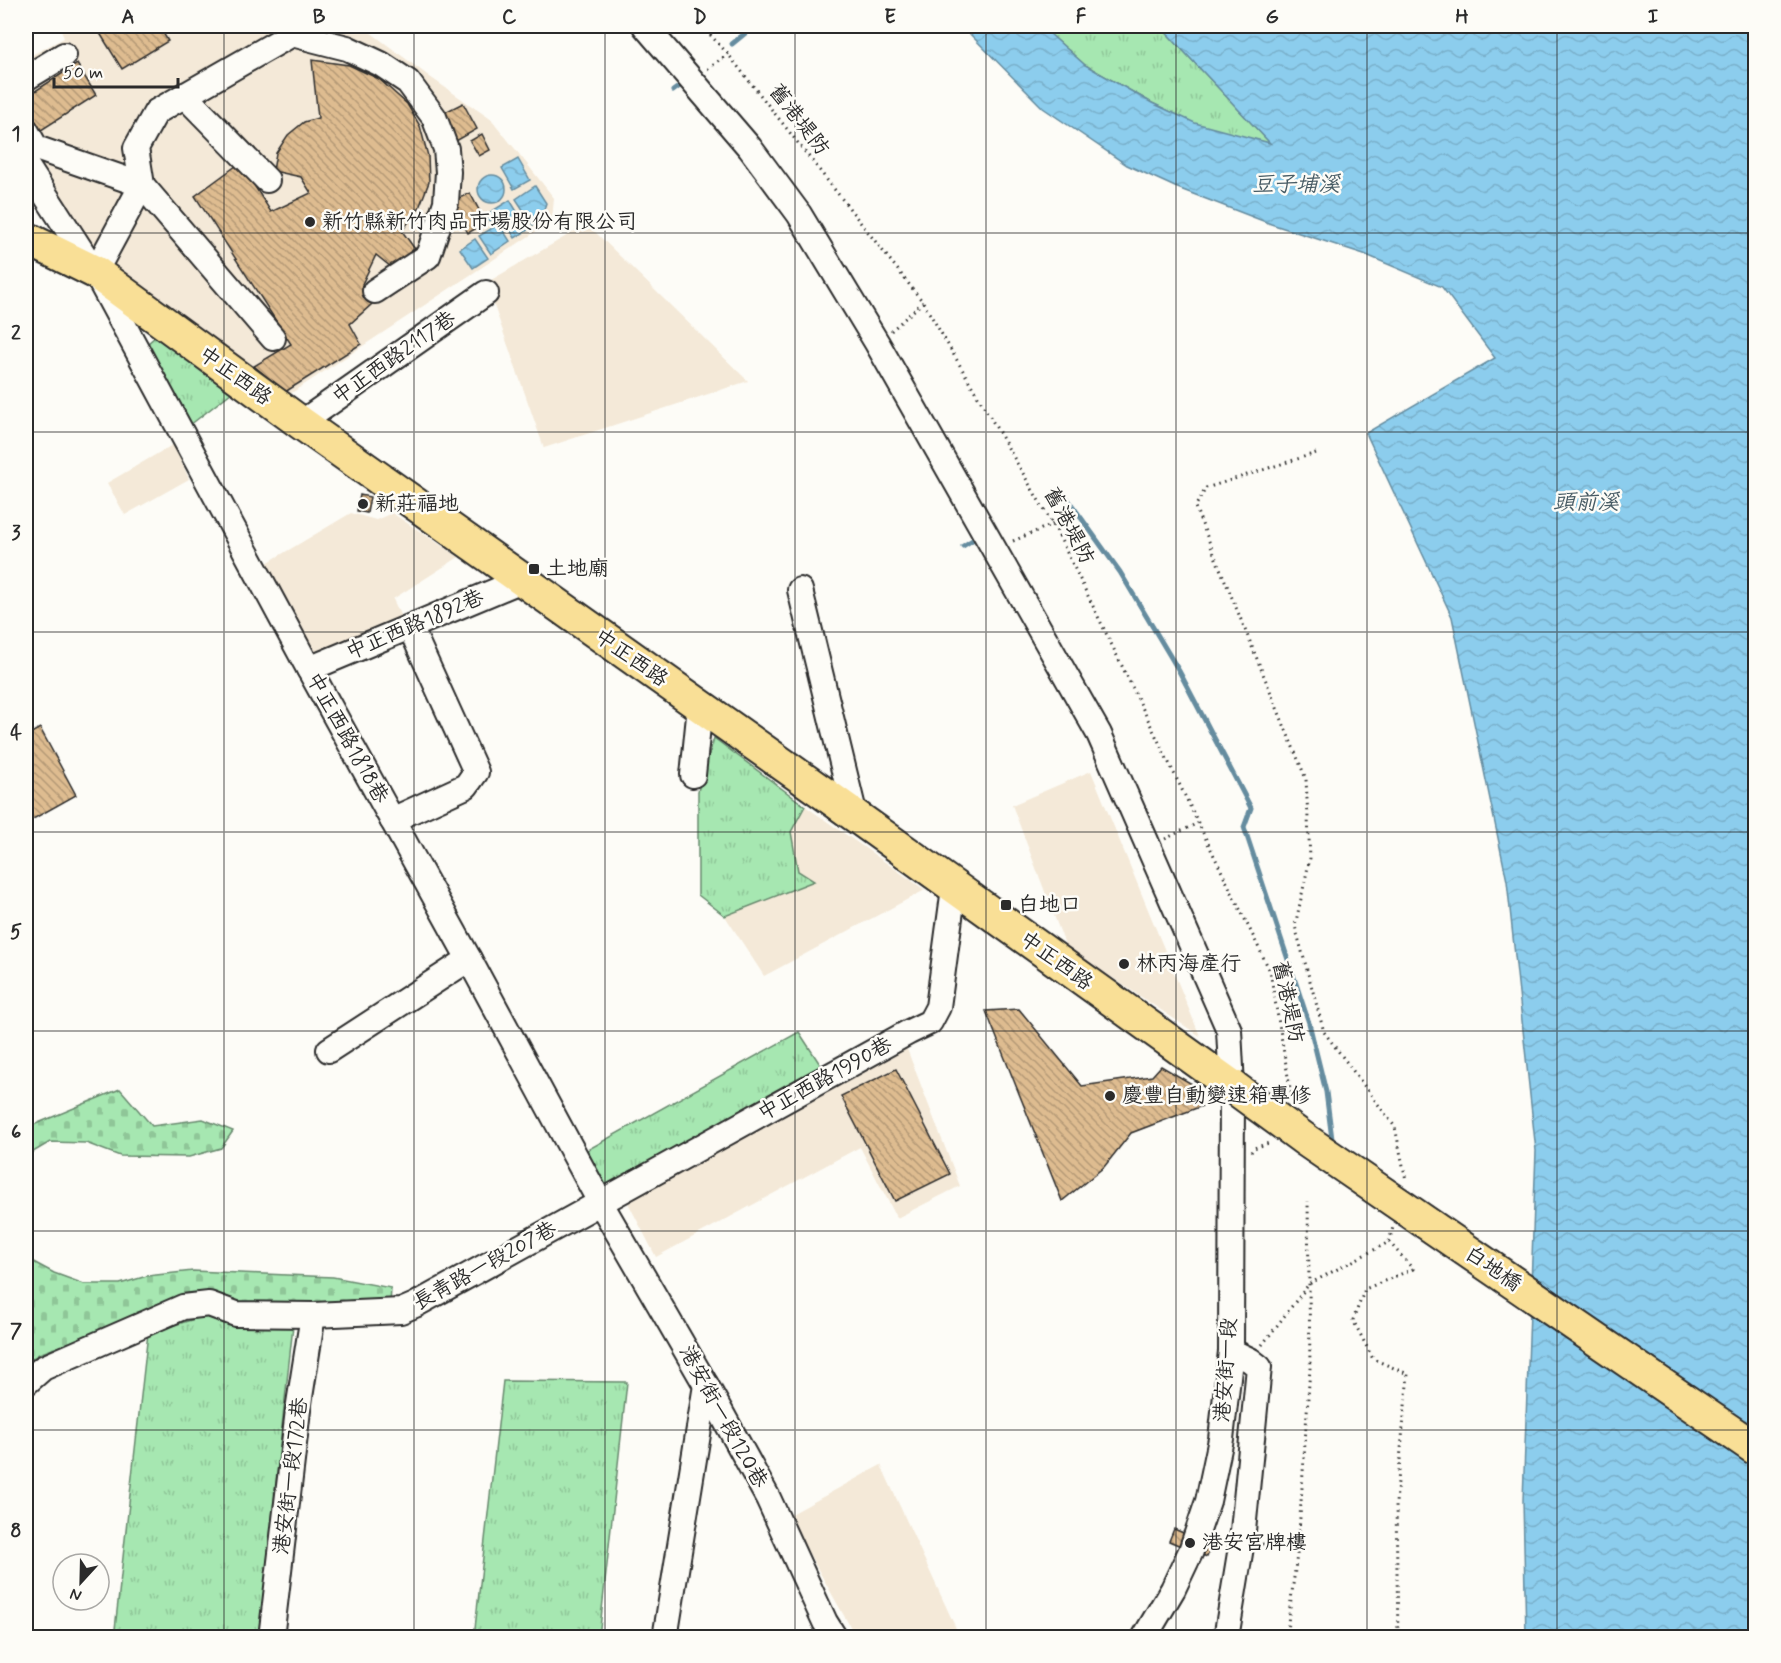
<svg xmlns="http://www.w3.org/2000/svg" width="1781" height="1663" viewBox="0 0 1781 1663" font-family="Mynerve,'LXGW WenKai TC',sans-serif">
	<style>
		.built { fill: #f4e9d8 }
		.grass { fill: url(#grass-tufts); stroke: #68896e; stroke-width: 1.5 }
		.cemetery { fill: url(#cemetery-stones); stroke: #68896e; stroke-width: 1.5 }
		.water { fill: url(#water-waves); stroke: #658c9f; stroke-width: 1.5 }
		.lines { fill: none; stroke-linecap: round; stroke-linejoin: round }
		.stream { stroke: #658c9f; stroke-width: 5 }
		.building { fill: url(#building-back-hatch); stroke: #2b2b2b; stroke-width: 1.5 }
		.minor-casing { stroke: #2b2b2b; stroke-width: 28 }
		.major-casing { stroke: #2b2b2b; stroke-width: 36 }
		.path { stroke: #2b2b2b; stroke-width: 3; stroke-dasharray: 1.5 4.5; stroke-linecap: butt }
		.minor { stroke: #fdfcf7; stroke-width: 24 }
		.major { stroke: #f9df96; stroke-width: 32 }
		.major-bridge-casing { stroke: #2b2b2b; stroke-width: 36; stroke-linecap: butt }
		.major-bridge { stroke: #f9df96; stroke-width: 32 }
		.grid { fill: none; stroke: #2b2b2b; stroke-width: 1.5; stroke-opacity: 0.55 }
		.poi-dot { fill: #2b2b2b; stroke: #fdfcf7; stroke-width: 2 }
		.labels { text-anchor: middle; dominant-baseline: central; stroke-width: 5; stroke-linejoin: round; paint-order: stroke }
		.street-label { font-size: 21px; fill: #2b2b2b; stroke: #fdfcf7 }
		.poi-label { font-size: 21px; fill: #2b2b2b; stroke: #fdfcf7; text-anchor: start }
		.water-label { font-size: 22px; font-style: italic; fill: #485c65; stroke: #fdfcf7 }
		.neatline { fill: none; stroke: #2b2b2b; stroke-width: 2 }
		.grid-label { font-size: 20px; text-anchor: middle; font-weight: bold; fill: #2b2b2b }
	</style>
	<defs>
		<pattern id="grass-tufts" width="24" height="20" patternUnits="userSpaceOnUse" patternTransform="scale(1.5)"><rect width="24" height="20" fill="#a6e7b1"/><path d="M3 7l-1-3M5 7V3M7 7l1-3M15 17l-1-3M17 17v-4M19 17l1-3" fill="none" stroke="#8fc698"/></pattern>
		<pattern id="cemetery-stones" width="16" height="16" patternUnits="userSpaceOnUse" patternTransform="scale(1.5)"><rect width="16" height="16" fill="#a6e7b1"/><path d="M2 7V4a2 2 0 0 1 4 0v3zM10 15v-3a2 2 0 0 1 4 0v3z" fill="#8fc698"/></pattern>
		<pattern id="water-waves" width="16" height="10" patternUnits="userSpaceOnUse" patternTransform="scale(1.5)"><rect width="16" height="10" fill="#8ccded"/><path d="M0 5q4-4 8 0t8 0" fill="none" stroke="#79b0cb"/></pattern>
		<pattern id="building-back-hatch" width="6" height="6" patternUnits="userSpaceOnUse" patternTransform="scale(1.5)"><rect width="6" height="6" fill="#debc90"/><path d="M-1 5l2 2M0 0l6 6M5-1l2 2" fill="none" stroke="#b49976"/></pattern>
	</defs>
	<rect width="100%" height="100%" fill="#fdfcf7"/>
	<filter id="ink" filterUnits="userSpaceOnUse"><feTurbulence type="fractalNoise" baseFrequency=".0167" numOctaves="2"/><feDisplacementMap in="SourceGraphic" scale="12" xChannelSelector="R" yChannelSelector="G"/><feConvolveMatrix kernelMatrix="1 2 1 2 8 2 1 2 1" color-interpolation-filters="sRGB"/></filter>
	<g filter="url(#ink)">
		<!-- built -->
		<g class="built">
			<polygon points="59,26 362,26 430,77 492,120 554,198 552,221 287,396 103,272 26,145 26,58 64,38"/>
			<polygon points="587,224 748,381 544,448 486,283"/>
			<polygon points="174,444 189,479 125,515 107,483"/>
			<polygon points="351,513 376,520 392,513 459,557 393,599 406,628 316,671 260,567"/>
			<polygon points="1091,771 1200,1036 1066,947 1012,805"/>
			<polygon points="805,806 925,890 764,976 725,916 814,881 798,871 791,832"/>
			<polygon points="905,1044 960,1186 897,1218 860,1147 656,1257 624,1195"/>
			<polygon points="881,1465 960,1637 856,1637 788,1516"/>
		</g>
		<!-- grass -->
		<g class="grass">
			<polygon points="1041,26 1160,26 1271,144 1195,124 1152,103 1085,65"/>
			<polygon points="155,337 232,392 185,429 138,352"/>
			<polygon points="714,738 805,806 791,832 798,871 814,881 725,916 698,895 698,791"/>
			<polygon points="799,1032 827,1075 602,1196 580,1154"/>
			<polygon points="201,1317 293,1326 259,1637 114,1638 148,1333"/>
			<polygon points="503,1381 627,1382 599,1637 474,1637"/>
		</g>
		<!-- cemetery -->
		<g class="cemetery">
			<polygon points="120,1089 152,1126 203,1119 233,1131 221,1148 189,1157 120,1156 86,1143 50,1142 28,1155 26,1163 26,1128"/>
			<polygon points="26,1258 54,1273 84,1284 120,1284 147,1276 193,1271 333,1277 391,1288 390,1305 239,1307 216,1294 178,1299 86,1337 39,1354 26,1363"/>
		</g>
		<!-- water -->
		<g class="water">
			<polygon points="962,26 1041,26 1085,65 1152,103 1195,123 1270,143 1160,26 1755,26 1755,1637 1526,1637 1523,1500 1536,1151 1507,881 1452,617 1366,433 1495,358 1442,287 1364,254 1271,224 1175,187 1127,165 1043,108"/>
			<polygon points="518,159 530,180 514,189 502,168"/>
			<circle cx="492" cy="189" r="14"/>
			<polygon points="535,186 546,203 540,222 533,225 516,199"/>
			<polygon points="510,200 528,230 515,238 501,215 490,221 486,215"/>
			<polygon points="499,224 510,241 491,254 479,236"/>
			<polygon points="475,239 488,258 473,268 460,249"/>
		</g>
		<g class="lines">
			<!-- stream -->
			<g class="stream">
				<polyline points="732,44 754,26"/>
				<polyline points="673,91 681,85"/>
				<polyline points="1064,494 1120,572 1179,671 1251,808 1244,827 1309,1023 1326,1092 1332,1139"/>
				<polyline points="963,546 974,539"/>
			</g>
		</g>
		<!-- building -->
		<g class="building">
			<polygon points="26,26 40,26 26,35"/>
			<polygon points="106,26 159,26 168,41 122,69 98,30"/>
			<polygon points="312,60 349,65 379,79 407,104 420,126 428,156 429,182 419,208 402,231 417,252 396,271 376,255 362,284 372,304 350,324 361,344 285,392 254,366 291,344 195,196 240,163 271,212 311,193 301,177 273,171 276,153 288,135 304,122 318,118"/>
			<polygon points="77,64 96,95 35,134 26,119 26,97"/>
			<polygon points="463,103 477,129 456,141 441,114"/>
			<polygon points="482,134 490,150 479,156 470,141"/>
			<polygon points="470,193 486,223 468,233 451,202"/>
			<polygon points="360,495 370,497 367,513 357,511"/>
			<polygon points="40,728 76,795 26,823 26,736"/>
			<polygon points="1019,1009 1082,1086 1152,1076 1161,1066 1197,1087 1202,1106 1131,1133 1104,1167 1062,1201 986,1011"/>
			<polygon points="896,1069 950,1174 895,1201 841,1096"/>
			<polygon points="1174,1529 1212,1545 1207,1557 1169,1541"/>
		</g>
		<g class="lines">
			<!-- minor casing -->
			<g class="minor-casing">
				<g id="minor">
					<polyline points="645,26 750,148 799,214 877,343 1099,734 1229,1030 1232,1086 1231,1351 1221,1439 1208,1501 1191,1551 1173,1589 1144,1638"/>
					<polyline points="26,78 64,55"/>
					<polyline points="184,95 267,180"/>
					<polyline points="26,130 36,148 142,185"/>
					<polyline points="26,165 95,272 309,669 469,959 600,1202 706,1385 768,1498 825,1622 835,1638"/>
					<polyline points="95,272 142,185"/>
					<polyline points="273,338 142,185 136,148 156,112 292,34 347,48 381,64 408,82 434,117 446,149 448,172 446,202 428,256 375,291"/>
					<polyline points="301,423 486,293"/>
					<polyline points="800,590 855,816"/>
					<polyline points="309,669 522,580"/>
					<polyline points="693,775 700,706"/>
					<polyline points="392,820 466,786 476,772 410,627"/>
					<polyline points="329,1050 469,959"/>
					<polyline points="26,1383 43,1368 183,1307 209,1304 236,1314 313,1315 401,1311 415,1305 909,1032 930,1022 938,1007 954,888"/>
					<polyline points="271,1638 298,1410 313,1315"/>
					<polyline points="665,1638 706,1385"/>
					<polyline points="1226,1638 1242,1541 1259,1367 1250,1360 1231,1351"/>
				</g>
			</g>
			<!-- major casing -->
			<g class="major-casing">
				<polyline id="major" points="26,238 95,272 301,423 829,797 1232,1086"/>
			</g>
			<!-- path -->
			<g class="path">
				<polyline points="702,26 728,54 923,302 1056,530 1270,971 1292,1100"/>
				<polyline points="708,69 728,54"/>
				<polyline points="891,331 923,302"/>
				<polyline points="1316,453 1206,488 1195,507 1306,779 1310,858 1295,926 1324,1032 1395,1127 1406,1180"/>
				<polyline points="1013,541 1053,524"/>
				<polyline points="1165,839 1198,823"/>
				<polyline points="1251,1152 1254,1148 1269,1143"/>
				<polyline points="1389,1242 1413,1269 1365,1289 1353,1320 1373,1359 1408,1374 1396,1503 1398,1638"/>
				<polyline points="1262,1345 1309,1284 1389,1242 1393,1227"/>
				<polyline points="1262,1544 1297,1547"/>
				<polyline points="1286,1638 1298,1547 1310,1368 1308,1201"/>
			</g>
			<!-- minor -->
			<use href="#minor" class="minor"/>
			<!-- major -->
			<use href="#major" class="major"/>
			<!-- major-bridge casing -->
			<g class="major-bridge-casing">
				<polyline id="major-bridge" points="1232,1086 1307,1141 1756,1449"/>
			</g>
			<!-- major-bridge -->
			<use href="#major-bridge" class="major-bridge"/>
		</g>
	</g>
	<!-- grid -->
	<path class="grid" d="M 224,26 L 224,1638M 414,26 L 414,1638M 605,26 L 605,1638M 795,26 L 795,1638M 986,26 L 986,1638M 1176,26 L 1176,1638M 1367,26 L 1367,1638M 1557,26 L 1557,1638M 26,233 L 1756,233M 26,432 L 1756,432M 26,632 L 1756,632M 26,832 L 1756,832M 26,1031 L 1756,1031M 26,1231 L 1756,1231M 26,1430 L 1756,1430"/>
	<!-- markers -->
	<g class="poi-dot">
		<circle cx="310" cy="222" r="6"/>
		<circle cx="363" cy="504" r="6"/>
		<rect x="528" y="563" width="12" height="12" rx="3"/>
		<rect x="1000" y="899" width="12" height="12" rx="3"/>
		<circle cx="1124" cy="964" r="6"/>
		<circle cx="1110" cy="1096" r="6"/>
		<circle cx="1190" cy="1543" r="6"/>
	</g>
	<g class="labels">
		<!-- street labels -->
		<g class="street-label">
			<text transform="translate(799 120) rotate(52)">舊港堤防</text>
			<text transform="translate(394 358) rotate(-35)">中正西路2117巷</text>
			<text transform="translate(235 376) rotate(36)">中正西路</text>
			<text transform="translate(1069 526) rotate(62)">舊港堤防</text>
			<text transform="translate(415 625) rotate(-23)">中正西路1892巷</text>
			<text transform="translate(631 658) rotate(35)">中正西路</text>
			<text transform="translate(347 738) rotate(61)">中正西路1818巷</text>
			<text transform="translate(1056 961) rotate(36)">中正西路</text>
			<text transform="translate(1288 1002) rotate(78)">舊港堤防</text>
			<text transform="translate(825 1079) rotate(-29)">中正西路1990巷</text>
			<text transform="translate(485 1266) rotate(-29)">長青路一段207巷</text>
			<text transform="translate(1493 1269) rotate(34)">白地橋</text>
			<text transform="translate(1226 1370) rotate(-86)">港安街一段</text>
			<text transform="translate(723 1417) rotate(61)">港安街一段120巷</text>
			<text transform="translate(291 1476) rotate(-83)">港安街一段172巷</text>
		</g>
		<!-- poi labels -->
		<g class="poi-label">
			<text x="322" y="222">新竹縣新竹肉品市場股份有限公司</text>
			<text x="375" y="504">新莊福地</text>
			<text x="546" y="569">土地廟</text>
			<text x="1018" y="905">白地口</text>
			<text x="1136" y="964">林丙海產行</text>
			<text x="1122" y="1096">慶豐自動變速箱專修</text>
			<text x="1202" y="1543">港安宫牌樓</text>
		</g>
		<!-- water labels -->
		<g class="water-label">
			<text x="1296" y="185">豆子埔溪</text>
			<text x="1586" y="503">頭前溪</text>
		</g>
	</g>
	<!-- margin -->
	<rect width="1781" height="1663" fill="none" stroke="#fdfcf7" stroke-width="66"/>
	<!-- north arrow -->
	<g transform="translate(81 1582) rotate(202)"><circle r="28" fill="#fdfcf7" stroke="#a9a8a5" stroke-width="1.5"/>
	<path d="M0-4.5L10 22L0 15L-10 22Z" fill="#2b2b2b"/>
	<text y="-9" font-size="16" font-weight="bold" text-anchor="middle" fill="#2b2b2b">N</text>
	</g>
	<!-- scale -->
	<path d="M54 78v9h124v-9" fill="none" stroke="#2b2b2b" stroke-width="3"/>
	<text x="63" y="78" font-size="18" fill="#2b2b2b" stroke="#fdfcf7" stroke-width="4.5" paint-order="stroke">50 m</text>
	<rect x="33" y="33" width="1715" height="1597" class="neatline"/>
	<g class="grid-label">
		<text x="128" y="23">A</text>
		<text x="319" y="23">B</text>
		<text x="509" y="23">C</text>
		<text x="700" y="23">D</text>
		<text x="890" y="23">E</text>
		<text x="1081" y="23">F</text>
		<text x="1272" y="23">G</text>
		<text x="1462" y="23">H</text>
		<text x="1653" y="23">I</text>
		<text x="16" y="140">1</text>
		<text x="16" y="339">2</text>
		<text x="16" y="539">3</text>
		<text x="16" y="739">4</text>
		<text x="16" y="938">5</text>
		<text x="16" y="1138">6</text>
		<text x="16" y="1337">7</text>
		<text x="16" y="1537">8</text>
	</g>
</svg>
